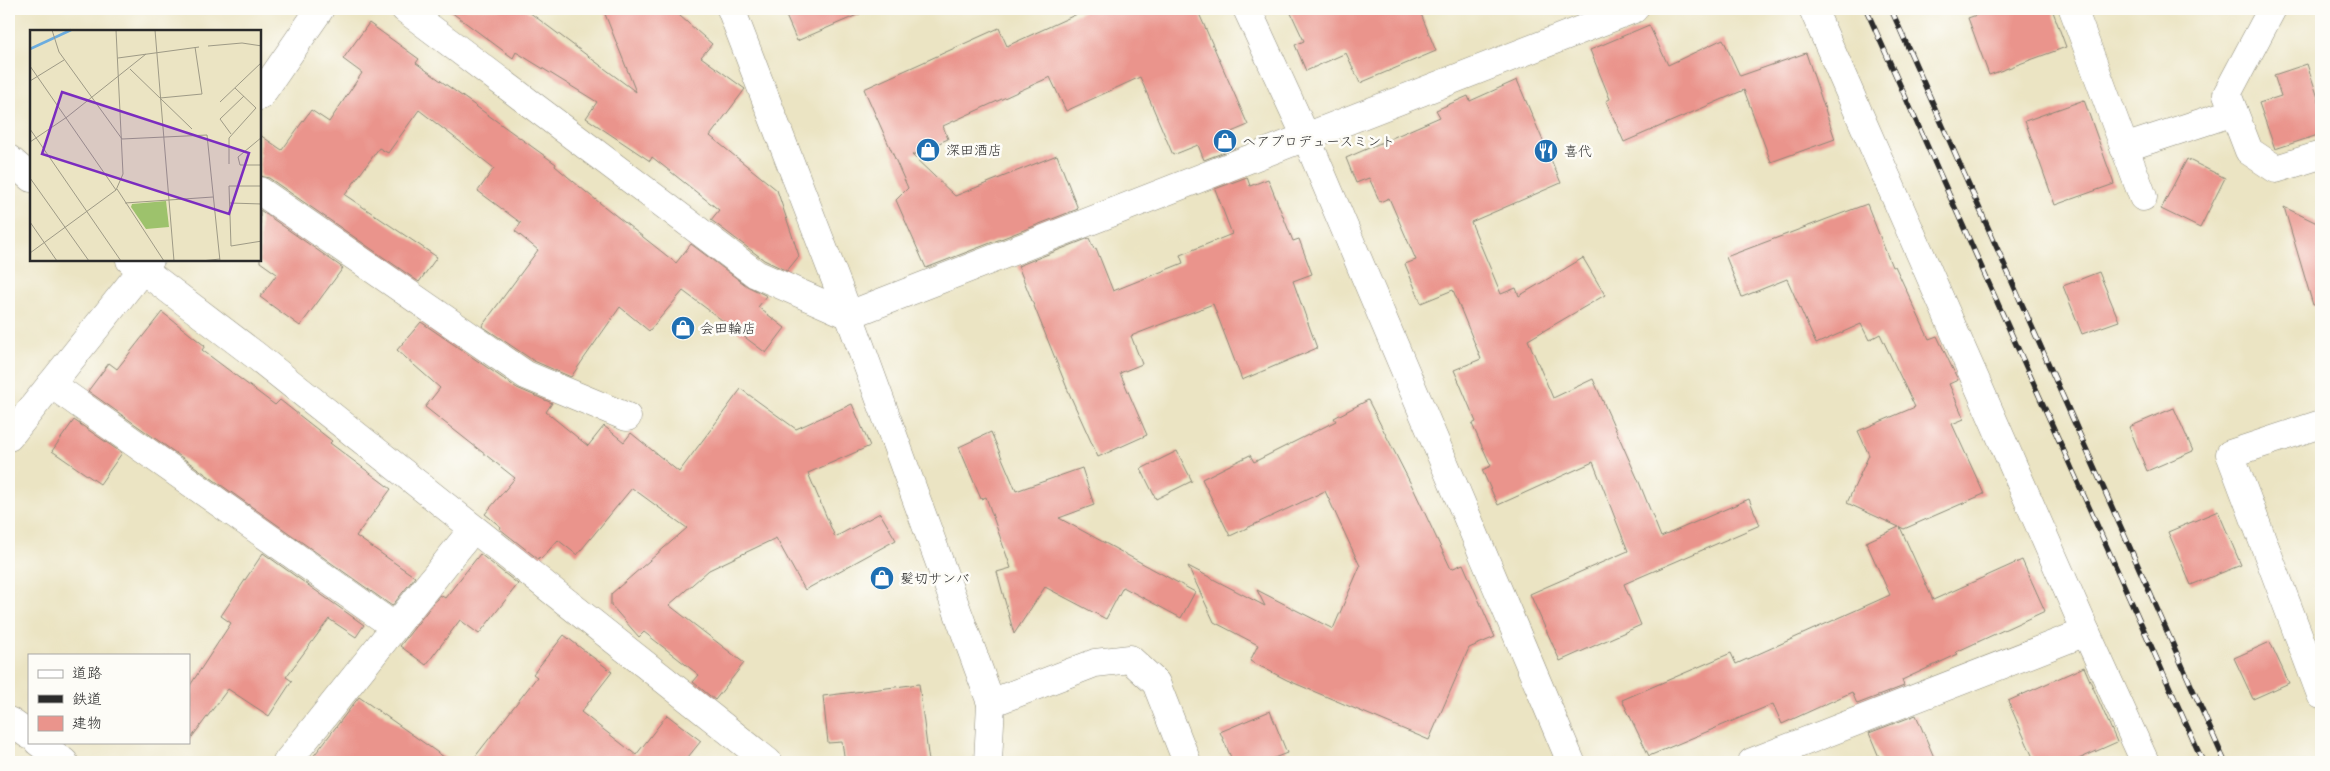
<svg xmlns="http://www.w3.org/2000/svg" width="2330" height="771" viewBox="0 0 2330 771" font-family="'Comic Neue','Klee One',sans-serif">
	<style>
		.building { fill: #ea948c }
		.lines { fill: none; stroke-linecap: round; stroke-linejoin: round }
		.minor-casing { stroke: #8b8877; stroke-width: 29 }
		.minor { stroke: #fff; stroke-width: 28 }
		.rail-casing { stroke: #2b2b2b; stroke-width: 5.5 }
		.rail { stroke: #fdfcf7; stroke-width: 4; stroke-dasharray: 11; stroke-linecap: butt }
		.labels { text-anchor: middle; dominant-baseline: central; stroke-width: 5; stroke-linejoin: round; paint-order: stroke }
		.poi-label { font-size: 14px; fill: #2b2b2b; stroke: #fdfcf7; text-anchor: start }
		.inset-river { fill: none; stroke: #6caddf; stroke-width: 2.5 }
		.inset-road { fill: none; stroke: #9e9a86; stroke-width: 1 }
		.view { fill: #7b2cbf; fill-opacity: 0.15; stroke: #7b2cbf; stroke-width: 2.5 }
		.inset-edge { fill: none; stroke: #2b2b2b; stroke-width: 2.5 }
	</style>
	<rect width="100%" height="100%" fill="#fdfcf7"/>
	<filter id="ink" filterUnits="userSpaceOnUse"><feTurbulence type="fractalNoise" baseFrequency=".02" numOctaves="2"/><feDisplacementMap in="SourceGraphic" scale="10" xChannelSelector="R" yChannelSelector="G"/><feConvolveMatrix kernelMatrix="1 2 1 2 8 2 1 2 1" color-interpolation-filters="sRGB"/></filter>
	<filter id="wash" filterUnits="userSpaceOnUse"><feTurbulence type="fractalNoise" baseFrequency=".0096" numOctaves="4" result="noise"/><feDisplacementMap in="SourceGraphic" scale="20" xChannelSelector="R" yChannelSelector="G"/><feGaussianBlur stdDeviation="1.12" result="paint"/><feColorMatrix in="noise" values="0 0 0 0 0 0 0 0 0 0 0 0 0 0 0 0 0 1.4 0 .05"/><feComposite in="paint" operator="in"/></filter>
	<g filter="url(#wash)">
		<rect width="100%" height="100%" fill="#ebe4c3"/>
		<g id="blocks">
			<!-- building -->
			<g class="building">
				<polygon points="447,9 525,9 636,92 603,9 672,9 712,44 701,57 745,89 710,136 777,190 799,256 787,271 764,260 711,220 719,210 652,157 650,161 586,118 597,102 516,52 513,58"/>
				<polygon points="783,9 871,9 797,41"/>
				<polygon points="1088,9 1197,9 1248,125 1229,133 1235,148 1204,160 1198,145 1173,155 1140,77 1066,111 1050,77 943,126 948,139 912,155 955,196 1057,155 1078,209 926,268 896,200 908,188 864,89 999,28 1007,46"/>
				<polygon points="1289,9 1419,9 1436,51 1360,83 1346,53 1306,71 1295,45 1304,41"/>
				<polygon points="1993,9 2052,9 2066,47 1989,75 1968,18"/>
				<polygon points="369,23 419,59 416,63 556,164 555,166 586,192 676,263 691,244 747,286 767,296 758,307 785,328 766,353 683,291 649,331 620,307 571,377 534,361 482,326 538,250 515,231 521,223 478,191 494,168 419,110 388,153 379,148 345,195 437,257 419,282 269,178 260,176 260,135 282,150 311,110 329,122 362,73 343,59"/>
				<polygon points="1649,25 1668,65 1723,39 1740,76 1806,53 1835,139 1771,162 1744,90 1624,142 1606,101 1610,99 1590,50"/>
				<polygon points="2307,64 2321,107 2321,134 2275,149 2259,103 2281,96 2274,75"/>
				<polygon points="1517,80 1561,183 1471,222 1501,294 1516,288 1519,296 1583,258 1605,295 1528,340 1553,398 1593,379 1639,482 1661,537 1749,499 1760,525 1624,584 1641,625 1560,661 1530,594 1628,551 1593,462 1498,505 1482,470 1491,466 1472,424 1476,422 1454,370 1481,359 1453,290 1421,303 1405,264 1416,260 1389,198 1380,202 1369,178 1356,183 1346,158 1440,117 1436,110 1468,96 1470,101"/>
				<polygon points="2084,100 2114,184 2055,205 2025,121"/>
				<polygon points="2187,159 2225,178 2200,228 2161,209"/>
				<polygon points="1247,177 1250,186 1268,179 1293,241 1299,239 1312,274 1293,281 1317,348 1242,380 1213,304 1131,336 1142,364 1120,373 1147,435 1098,457 1069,393 1018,266 1089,238 1094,249 1096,248 1113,291 1183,263 1180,255 1232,234 1215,189"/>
				<polygon points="1867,204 1892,267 1895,266 1929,339 1937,336 1958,380 1949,384 1964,419 1952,424 1984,494 1904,529 1900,527 1933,600 2022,560 2045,611 1956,652 1958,654 1902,680 1904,686 1857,704 1852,692 1782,724 1773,704 1649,756 1622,700 1731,653 1736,664 1890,595 1866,542 1899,527 1847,503 1869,455 1858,431 1915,407 1880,334 1869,340 1861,324 1816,344 1787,279 1742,297 1726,257"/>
				<polygon points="2284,207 2321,225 2321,304 2313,305"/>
				<polygon points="260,210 343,268 300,326 260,297 277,274 260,262"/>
				<polygon points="2099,272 2119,321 2082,334 2063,286"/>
				<polygon points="162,312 205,346 202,350 275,405 280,400 332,441 330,443 391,489 356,536 415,577 392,606 88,391 109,363 117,369"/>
				<polygon points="421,322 517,388 552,403 546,412 588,446 604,426 624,442 631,433 679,472 741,389 796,429 852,404 870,446 808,473 835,537 880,513 896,540 805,590 776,538 709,570 669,605 744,663 715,700 693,682 699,675 644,632 639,637 611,605 611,594 687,528 632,488 577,555 558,540 541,559 539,557 538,559 500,529 501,527 485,514 515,478 425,407 440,388 397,350"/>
				<polygon points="1368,400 1414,490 1451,569 1463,564 1495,637 1469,648 1429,740 1287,680 1250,661 1258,645 1214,622 1188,566 1265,606 1257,590 1333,629 1360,566 1325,491 1230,536 1202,479 1250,455 1254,462 1336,421 1334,418"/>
				<polygon points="2174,408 2193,451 2147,471 2129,427"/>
				<polygon points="74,420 122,453 100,484 52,451"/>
				<polygon points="991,432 1016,491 1082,468 1094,505 1059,518 1195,592 1181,618 1123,587 1106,619 1045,587 1014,634 997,572 1011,568 986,497 981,499 959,447"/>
				<polygon points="1177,451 1192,481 1156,499 1141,469"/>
				<polygon points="2218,511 2241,565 2191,585 2168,532"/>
				<polygon points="263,553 364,625 356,637 329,619 286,677 292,681 269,716 228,689 189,741 189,687 231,623 221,616"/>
				<polygon points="480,554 518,584 479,634 460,620 426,665 400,646 440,595 445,598"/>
				<polygon points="564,635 612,672 581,712 636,755 667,715 701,741 684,762 471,762 537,677 533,674"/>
				<polygon points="2270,642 2289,683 2253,699 2234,658"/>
				<polygon points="2084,667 2117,742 2072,762 2035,762 2008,701"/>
				<polygon points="919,684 929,762 845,762 842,742 828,743 823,696"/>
				<polygon points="359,697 451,762 309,762"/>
				<polygon points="1270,711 1287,753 1264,762 1233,762 1220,732"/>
				<polygon points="1916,715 1936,762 1881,762 1869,733"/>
			</g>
		</g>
	</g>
	<g filter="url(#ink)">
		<use href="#blocks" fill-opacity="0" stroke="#8b8877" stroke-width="1"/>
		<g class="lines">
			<!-- minor casing -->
			<g class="minor-casing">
				<g id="minor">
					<polyline points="405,9 756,274 849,315 1634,9"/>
					<polyline points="731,9 849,315 991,703 988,762"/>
					<polyline points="1247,9 1306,137 1571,762"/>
					<polyline points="1813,9 2086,632 2145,762"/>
					<polyline points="2073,9 2143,197"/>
					<polyline points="2272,9 2227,94 2249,151 2276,169 2321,155"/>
					<polyline points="260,96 320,9"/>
					<polyline points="2124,148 2234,112"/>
					<polyline points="9,159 31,178"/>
					<polyline points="260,191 526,375 627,417"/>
					<polyline points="130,260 255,355 768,762"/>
					<polyline points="51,384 395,627"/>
					<polyline points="2321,424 2230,454 2321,695"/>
					<polyline points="9,437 150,260"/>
					<polyline points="991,703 1095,663 1130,659 1156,683 1187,762"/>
					<polyline points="9,721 29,735"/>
					<polyline points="38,742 64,762"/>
					<polyline points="287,762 473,529"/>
					<polyline points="1752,762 2086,632"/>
				</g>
			</g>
			<!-- minor -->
			<use href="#minor" class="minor"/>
			<!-- rail casing -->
			<g class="rail-casing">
				<g id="rail">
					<polyline points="1866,9 2203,762"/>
					<polyline points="1891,9 2225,762"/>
				</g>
			</g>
			<!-- rail -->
			<use href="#rail" class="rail"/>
		</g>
	</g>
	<!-- icons -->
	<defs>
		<g id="shop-disc" transform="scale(1.25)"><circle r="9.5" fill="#1f6fb2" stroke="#fdfcf7"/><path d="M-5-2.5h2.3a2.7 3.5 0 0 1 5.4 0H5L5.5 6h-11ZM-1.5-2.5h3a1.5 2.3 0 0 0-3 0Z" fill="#fff"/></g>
		<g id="restaurant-disc" transform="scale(1.25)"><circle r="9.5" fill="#1f6fb2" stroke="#fdfcf7"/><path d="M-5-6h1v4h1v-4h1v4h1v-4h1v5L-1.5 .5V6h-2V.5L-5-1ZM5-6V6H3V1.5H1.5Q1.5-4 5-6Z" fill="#fff"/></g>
	</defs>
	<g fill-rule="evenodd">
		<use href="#shop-disc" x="1225" y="141"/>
		<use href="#shop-disc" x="928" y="150"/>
		<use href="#restaurant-disc" x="1546" y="151"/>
		<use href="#shop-disc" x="683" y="328"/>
		<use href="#shop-disc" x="882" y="578"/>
	</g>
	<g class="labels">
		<!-- poi labels -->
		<g class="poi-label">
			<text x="1242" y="141">ヘアプロデュースミント</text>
			<text x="946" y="150">深田酒店</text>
			<text x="1564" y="151">喜代</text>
			<text x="700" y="328">会田輪店</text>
			<text x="900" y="578">髪切サンバ</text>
		</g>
	</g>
	<!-- overview -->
	<g transform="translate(30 30)">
		<rect width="231" height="231" fill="#ebe4c3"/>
		<path d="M 136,171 L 139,197 L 116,199 L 101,177 L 102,174 Z" fill="#9dc26c"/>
		<path class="inset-river" d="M 0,19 L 41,0"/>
		<path class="inset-road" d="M 22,0 L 29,22 L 92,109 L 177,105 L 190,231M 125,0 L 144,231M 178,16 L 212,13 L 232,16M 88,28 L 169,17M 0,36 L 86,160M 100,39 L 162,99M 0,51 L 34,30M 130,68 L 172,64 L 165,17M 190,72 L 232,32M 0,99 L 91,231M 201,104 L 190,89 L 214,66M 232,107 L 208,127 L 210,135 L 232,135M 0,112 L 37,87 L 116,24M 199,134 L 199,108 L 226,78 L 205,58M 0,148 L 59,231M 232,156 L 199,156 L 201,216 L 232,211M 87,159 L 134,231M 95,173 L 183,167M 200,173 L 232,174M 0,192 L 27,231M 0,223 L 86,160 L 93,144 L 86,0M 171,231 L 190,229"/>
		<path class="view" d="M 32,62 L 219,123 L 199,184 L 12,124 Z"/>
		<rect width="231" height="231" class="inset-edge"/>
	</g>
	<!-- margin -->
	<rect width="2330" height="771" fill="none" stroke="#fdfcf7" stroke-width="30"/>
	<!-- legend -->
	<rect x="28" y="654" width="162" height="90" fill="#fdfcf7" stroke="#a9a8a5"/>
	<rect x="38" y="670" width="25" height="8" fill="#ffffff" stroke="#a9a8a5"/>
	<text x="72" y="678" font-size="15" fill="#2b2b2b">道路</text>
	<rect x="38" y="695" width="25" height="8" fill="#2b2b2b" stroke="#a9a8a5"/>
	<text x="72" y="704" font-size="15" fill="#2b2b2b">鉄道</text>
	<rect x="38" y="716" width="25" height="15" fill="#ea948c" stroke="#a9a8a5"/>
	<text x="72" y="728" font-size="15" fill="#2b2b2b">建物</text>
</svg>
